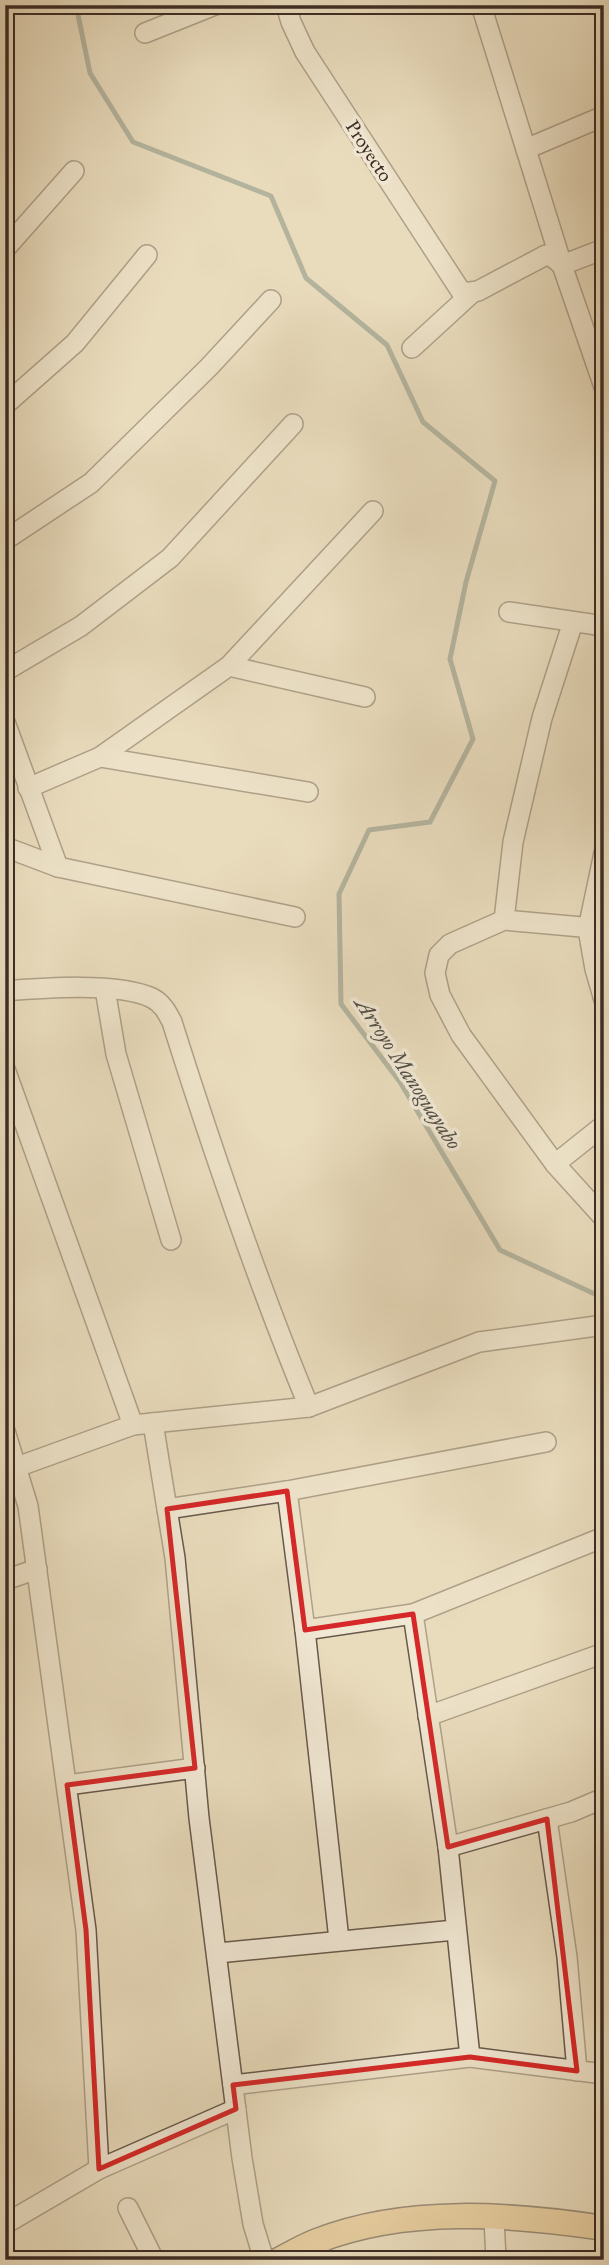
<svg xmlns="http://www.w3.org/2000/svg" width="609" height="2265" viewBox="0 0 609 2265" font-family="'IM FELL Great Primer',serif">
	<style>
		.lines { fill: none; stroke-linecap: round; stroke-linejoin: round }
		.stream { stroke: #738378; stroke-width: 5 }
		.minor-casing { stroke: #68594b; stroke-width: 22 }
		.major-casing { stroke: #3d2d25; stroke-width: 27 }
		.minor { stroke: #f1e8d4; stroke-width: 19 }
		.major { stroke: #e4be7e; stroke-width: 24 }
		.marked { fill: none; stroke: #d62828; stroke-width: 5; stroke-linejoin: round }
		.labels { text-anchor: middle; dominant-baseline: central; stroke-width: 7; stroke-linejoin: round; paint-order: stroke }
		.street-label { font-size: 19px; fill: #3d2d25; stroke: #f1e8d4 }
		.water-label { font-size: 21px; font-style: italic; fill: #545148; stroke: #f1e8d4 }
	</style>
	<rect width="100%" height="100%" fill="#e9dcbd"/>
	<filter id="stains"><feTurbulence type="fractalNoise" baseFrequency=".00286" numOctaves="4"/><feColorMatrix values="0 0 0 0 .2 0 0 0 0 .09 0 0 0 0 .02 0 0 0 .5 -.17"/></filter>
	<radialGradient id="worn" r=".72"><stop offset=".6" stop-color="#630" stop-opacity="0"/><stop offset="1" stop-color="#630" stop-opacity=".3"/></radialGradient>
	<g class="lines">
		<!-- stream -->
		<polyline class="stream" points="76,5 90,73 133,142 271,196 306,278 387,345 423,422 495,481 466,582 450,659 473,739 430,822 369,830 339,894 341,1004 400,1082 500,1250 599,1296 604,1306"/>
		<!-- minor casing -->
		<g class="minor-casing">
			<g id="minor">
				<polyline points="286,5 291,22 305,52 462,293 478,291 546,255 551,256 562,265 604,249"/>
				<polyline points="481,5 562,265 604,387"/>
				<polyline points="145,33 215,5"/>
				<polyline points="526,149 604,116"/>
				<polyline points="5,249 74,171"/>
				<polyline points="412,348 472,293"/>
				<polyline points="5,405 75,343 147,255"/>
				<polyline points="5,540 91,483 209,367 271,300"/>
				<polyline points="509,612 604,626"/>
				<polyline points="229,666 365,697"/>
				<polyline points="5,671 81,626 170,558 293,424"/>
				<polyline points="5,722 58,867"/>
				<polyline points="100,757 308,792"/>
				<polyline points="28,788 100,757 229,666 373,511"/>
				<polyline points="5,847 58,867 295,917"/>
				<polyline points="604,853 588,929 595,969 604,1000"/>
				<polyline points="504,920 513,842 542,718 573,622"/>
				<polyline points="604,929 504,920 450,944 439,955 435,973 440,995 461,1035 555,1164 604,1218"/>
				<polyline points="105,989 116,1054 171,1240"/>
				<path d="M 5,991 C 43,988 119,982 152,998 C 162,1003 167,1012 172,1022 C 213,1152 257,1281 309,1407"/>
				<polyline points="5,1069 133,1425"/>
				<polyline points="555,1164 604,1125"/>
				<polyline points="153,1423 175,1558 199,1818 242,2158 253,2224 264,2260"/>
				<polyline points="5,1431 28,1506 86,1930 99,2169"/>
				<polyline points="6,1471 133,1425 309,1407 479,1342 604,1325"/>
				<polyline points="287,1491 305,1630 339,1940"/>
				<polyline points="167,1509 287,1491 546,1442"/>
				<polyline points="5,1580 37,1569"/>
				<polyline points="413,1614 448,1847 470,2057"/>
				<polyline points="305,1630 413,1614 604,1537"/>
				<polyline points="428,1716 604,1653"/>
				<polyline points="67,1785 195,1768"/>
				<polyline points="547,1819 567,1957 577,2071"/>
				<polyline points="448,1847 571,1812 604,1798"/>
				<polyline points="218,1953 455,1930"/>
				<polyline points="233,2085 470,2057 604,2074"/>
				<polyline points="128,2208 154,2260"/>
				<polyline points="494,2218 496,2260"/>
				<polyline points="5,2224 99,2169 236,2109"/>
				<polyline points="317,2241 321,2260"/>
			</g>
		</g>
		<!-- major casing -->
		<g class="major-casing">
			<path id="major" d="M 279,2260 C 292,2253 304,2246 317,2241 C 406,2206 512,2214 604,2228"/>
		</g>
		<!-- minor -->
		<use href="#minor" class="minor"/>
		<!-- major -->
		<use href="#major" class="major"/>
	</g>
	<!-- marked area -->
	<path d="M0 0H609V2265H0ZM 287,1491 L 305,1630 L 413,1614 L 448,1847 L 547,1819 L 577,2071 L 470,2057 L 233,2085 L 236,2109 L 99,2169 L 86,1930 L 67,1785 L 195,1768 L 167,1509 Z" fill="#e9dcbd" fill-opacity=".55" fill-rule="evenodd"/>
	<path class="marked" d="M 287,1491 L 305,1630 L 413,1614 L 448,1847 L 547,1819 L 577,2071 L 470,2057 L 233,2085 L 236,2109 L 99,2169 L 86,1930 L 67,1785 L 195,1768 L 167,1509 Z"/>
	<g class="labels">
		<!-- street labels -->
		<g class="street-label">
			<text transform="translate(369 151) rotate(57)">Proyecto</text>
		</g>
		<!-- water labels -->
		<g class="water-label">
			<text transform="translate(408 1073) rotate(57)">Arroyo Manoguayabo</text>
		</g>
	</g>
	<!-- margin -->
	<rect width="609" height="2265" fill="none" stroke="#e9dcbd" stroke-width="28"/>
	<rect x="7" y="7" width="595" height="2251" fill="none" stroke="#3d2d25" stroke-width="3.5"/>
	<rect x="14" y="14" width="581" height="2237" fill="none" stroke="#3d2d25" stroke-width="2"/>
	<rect width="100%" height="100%" filter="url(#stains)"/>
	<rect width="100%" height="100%" fill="url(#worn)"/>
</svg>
